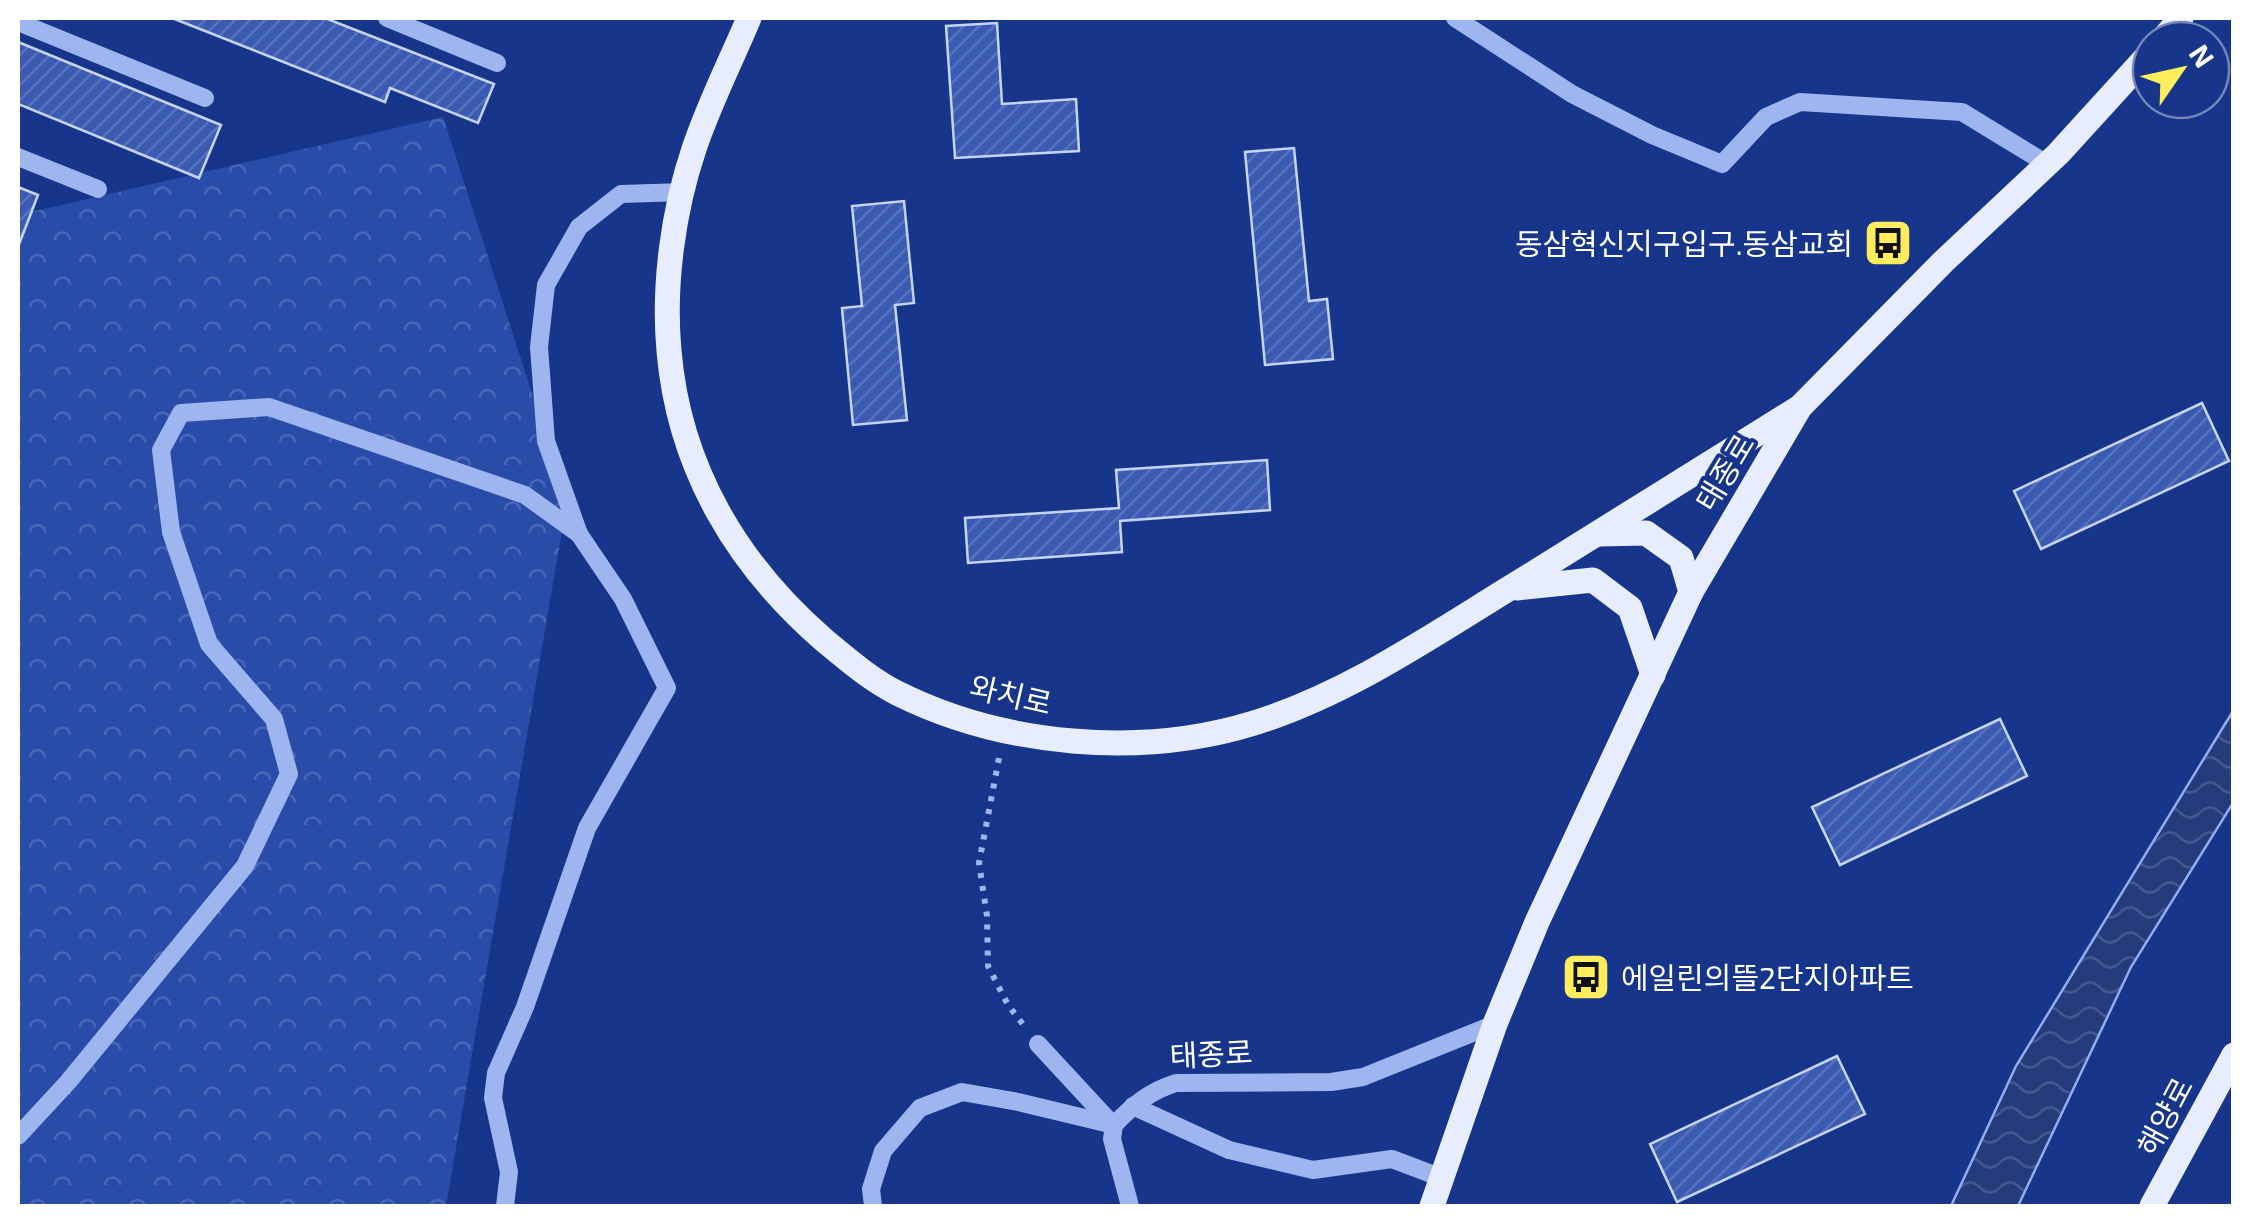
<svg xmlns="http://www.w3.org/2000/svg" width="2251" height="1224" viewBox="0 0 2251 1224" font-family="'Exo 2','Noto Sans KR',sans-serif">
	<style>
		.forest { fill: url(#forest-crowns) }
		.water { fill: url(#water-waves); stroke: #92adf1; stroke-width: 2.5 }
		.building { fill: url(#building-hatch); stroke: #c6d4fb; stroke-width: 2.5 }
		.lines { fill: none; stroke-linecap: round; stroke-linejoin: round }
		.path { stroke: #9fb5ef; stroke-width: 6; stroke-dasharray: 5 8; stroke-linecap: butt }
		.minor { stroke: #9fb5ef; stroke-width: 18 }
		.major { stroke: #e7ecff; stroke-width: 25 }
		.labels { text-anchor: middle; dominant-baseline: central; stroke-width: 8; stroke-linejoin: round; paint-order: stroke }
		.poi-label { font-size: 30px; fill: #fff; stroke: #16358b; text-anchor: end }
		.street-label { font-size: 30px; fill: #fff; stroke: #16358b }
	</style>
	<defs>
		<pattern id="forest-crowns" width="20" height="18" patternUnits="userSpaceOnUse" patternTransform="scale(2.5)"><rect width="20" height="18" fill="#294ca9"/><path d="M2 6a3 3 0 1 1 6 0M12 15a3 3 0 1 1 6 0" fill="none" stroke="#4967b6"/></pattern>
		<pattern id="water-waves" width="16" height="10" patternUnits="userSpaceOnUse" patternTransform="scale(2.5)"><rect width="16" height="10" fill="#243b7c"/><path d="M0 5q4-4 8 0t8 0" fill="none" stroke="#455890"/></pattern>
		<pattern id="building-hatch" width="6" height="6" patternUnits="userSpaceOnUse" patternTransform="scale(2.5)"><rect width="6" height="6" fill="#3b5ab2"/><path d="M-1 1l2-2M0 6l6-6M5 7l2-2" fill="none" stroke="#5873be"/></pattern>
	</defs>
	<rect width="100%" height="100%" fill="#16358b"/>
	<!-- forest -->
	<polygon class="forest" points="443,117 567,502 446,1206 18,1206 18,215"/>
	<!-- water -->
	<polygon class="water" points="2233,711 2233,803 2131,967 2018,1206 1951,1206 2016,1066"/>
	<!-- building -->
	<g class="building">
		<polygon points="172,18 325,18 494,84 478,123 390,88 385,102"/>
		<polygon points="997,23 1002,104 1076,99 1079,151 955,158 946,26"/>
		<polygon points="18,42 221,125 199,178 18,104"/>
		<polygon points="1294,148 1309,301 1327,299 1333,359 1265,365 1245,152"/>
		<polygon points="18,187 38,195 18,247"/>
		<polygon points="904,201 914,303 895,305 907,420 853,425 842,308 862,306 852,206"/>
		<polygon points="2202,403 2229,461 2041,549 2014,491"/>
		<polygon points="1267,460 1270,510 1120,521 1122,552 968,563 965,518 1119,508 1116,470"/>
		<polygon points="2000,719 2027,776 1840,865 1812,807"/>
		<polygon points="1837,1056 1865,1114 1677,1202 1650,1144"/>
	</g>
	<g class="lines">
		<!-- path -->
		<polyline class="path" points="999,758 979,863 987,916 988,966 1008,1005 1025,1027"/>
		<!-- minor -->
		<g class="minor">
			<polyline points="387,18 497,63"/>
			<polyline points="1455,18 1572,94 1652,135 1722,164 1766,117 1800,102 1962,112 2047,164"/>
			<polyline points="18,22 205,98"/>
			<polyline points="18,157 98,189"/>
			<polyline points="579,534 546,441 539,347 546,285 579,227 621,194 684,192"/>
			<polyline points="1038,1044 1113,1125"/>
			<polyline points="1133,1106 1229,1150 1313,1170 1392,1159 1442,1178"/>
			<path d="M 1114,1125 C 1133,1105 1150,1091 1176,1083 L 1331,1082 L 1363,1077 L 1495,1024"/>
			<polyline points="1114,1125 1112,1139 1130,1206"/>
			<polyline points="18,1136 68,1082 245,866 289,774 274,719 209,644 171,532 161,450 181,413 269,407 525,495 579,534 623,599 667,688 587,828 525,1007 496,1073 493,1098 509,1172 505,1206"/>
			<polyline points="873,1206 871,1189 883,1151 920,1108 962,1092 1018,1102 1114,1125"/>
		</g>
		<!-- major -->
		<g class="major">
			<path d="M 749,18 C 731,61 709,104 694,149 C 673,211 663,286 669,351 C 679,468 737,565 825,641 C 848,660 871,680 897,693 C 1003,746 1141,758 1254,723 C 1347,694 1430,637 1513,586 C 1609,526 1704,467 1800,407"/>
			<polyline points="2162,40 2181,18"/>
			<polyline points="1599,534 1646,533 1681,558 1691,592"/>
			<polyline points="1517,588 1593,580 1630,608 1653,675"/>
			<polyline points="1432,1206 1495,1024 1537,922 1691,592 1800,407 1944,261 2058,154 2151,52"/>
			<polyline points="2152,1206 2234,1055"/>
		</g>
	</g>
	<!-- icons -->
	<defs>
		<g id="bus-square" transform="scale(2.5)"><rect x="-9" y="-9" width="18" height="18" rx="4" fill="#ffed5d" stroke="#16358b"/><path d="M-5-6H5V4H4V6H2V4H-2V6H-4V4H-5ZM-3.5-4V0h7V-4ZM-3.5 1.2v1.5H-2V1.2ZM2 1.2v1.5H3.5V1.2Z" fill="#111"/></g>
	</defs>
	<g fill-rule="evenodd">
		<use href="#bus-square" x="1888" y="243"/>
		<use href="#bus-square" x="1586" y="977"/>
	</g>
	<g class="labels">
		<!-- poi labels -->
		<g class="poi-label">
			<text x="1853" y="243">동삼혁신지구입구.동삼교회</text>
			<text x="1621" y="977" text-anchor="start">에일린의뜰2단지아파트</text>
		</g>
		<!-- street labels -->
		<g class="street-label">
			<text transform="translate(1724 472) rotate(-59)">태종로</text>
			<text transform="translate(1011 694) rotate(13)">와치로</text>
			<text transform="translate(1211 1053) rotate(-3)">태종로</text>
			<text transform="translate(2164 1116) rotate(-62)">해양로</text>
		</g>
	</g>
	<!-- border -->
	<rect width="2251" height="1224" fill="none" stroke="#ffffff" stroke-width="40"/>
	<!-- north arrow -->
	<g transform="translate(2181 70) rotate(56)"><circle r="48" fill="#16358b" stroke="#7386b9" stroke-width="2.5"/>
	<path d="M0-8L18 38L0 25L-18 38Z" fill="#ffed5d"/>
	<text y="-15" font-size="28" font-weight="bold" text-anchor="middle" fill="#ffffff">N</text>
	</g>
</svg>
